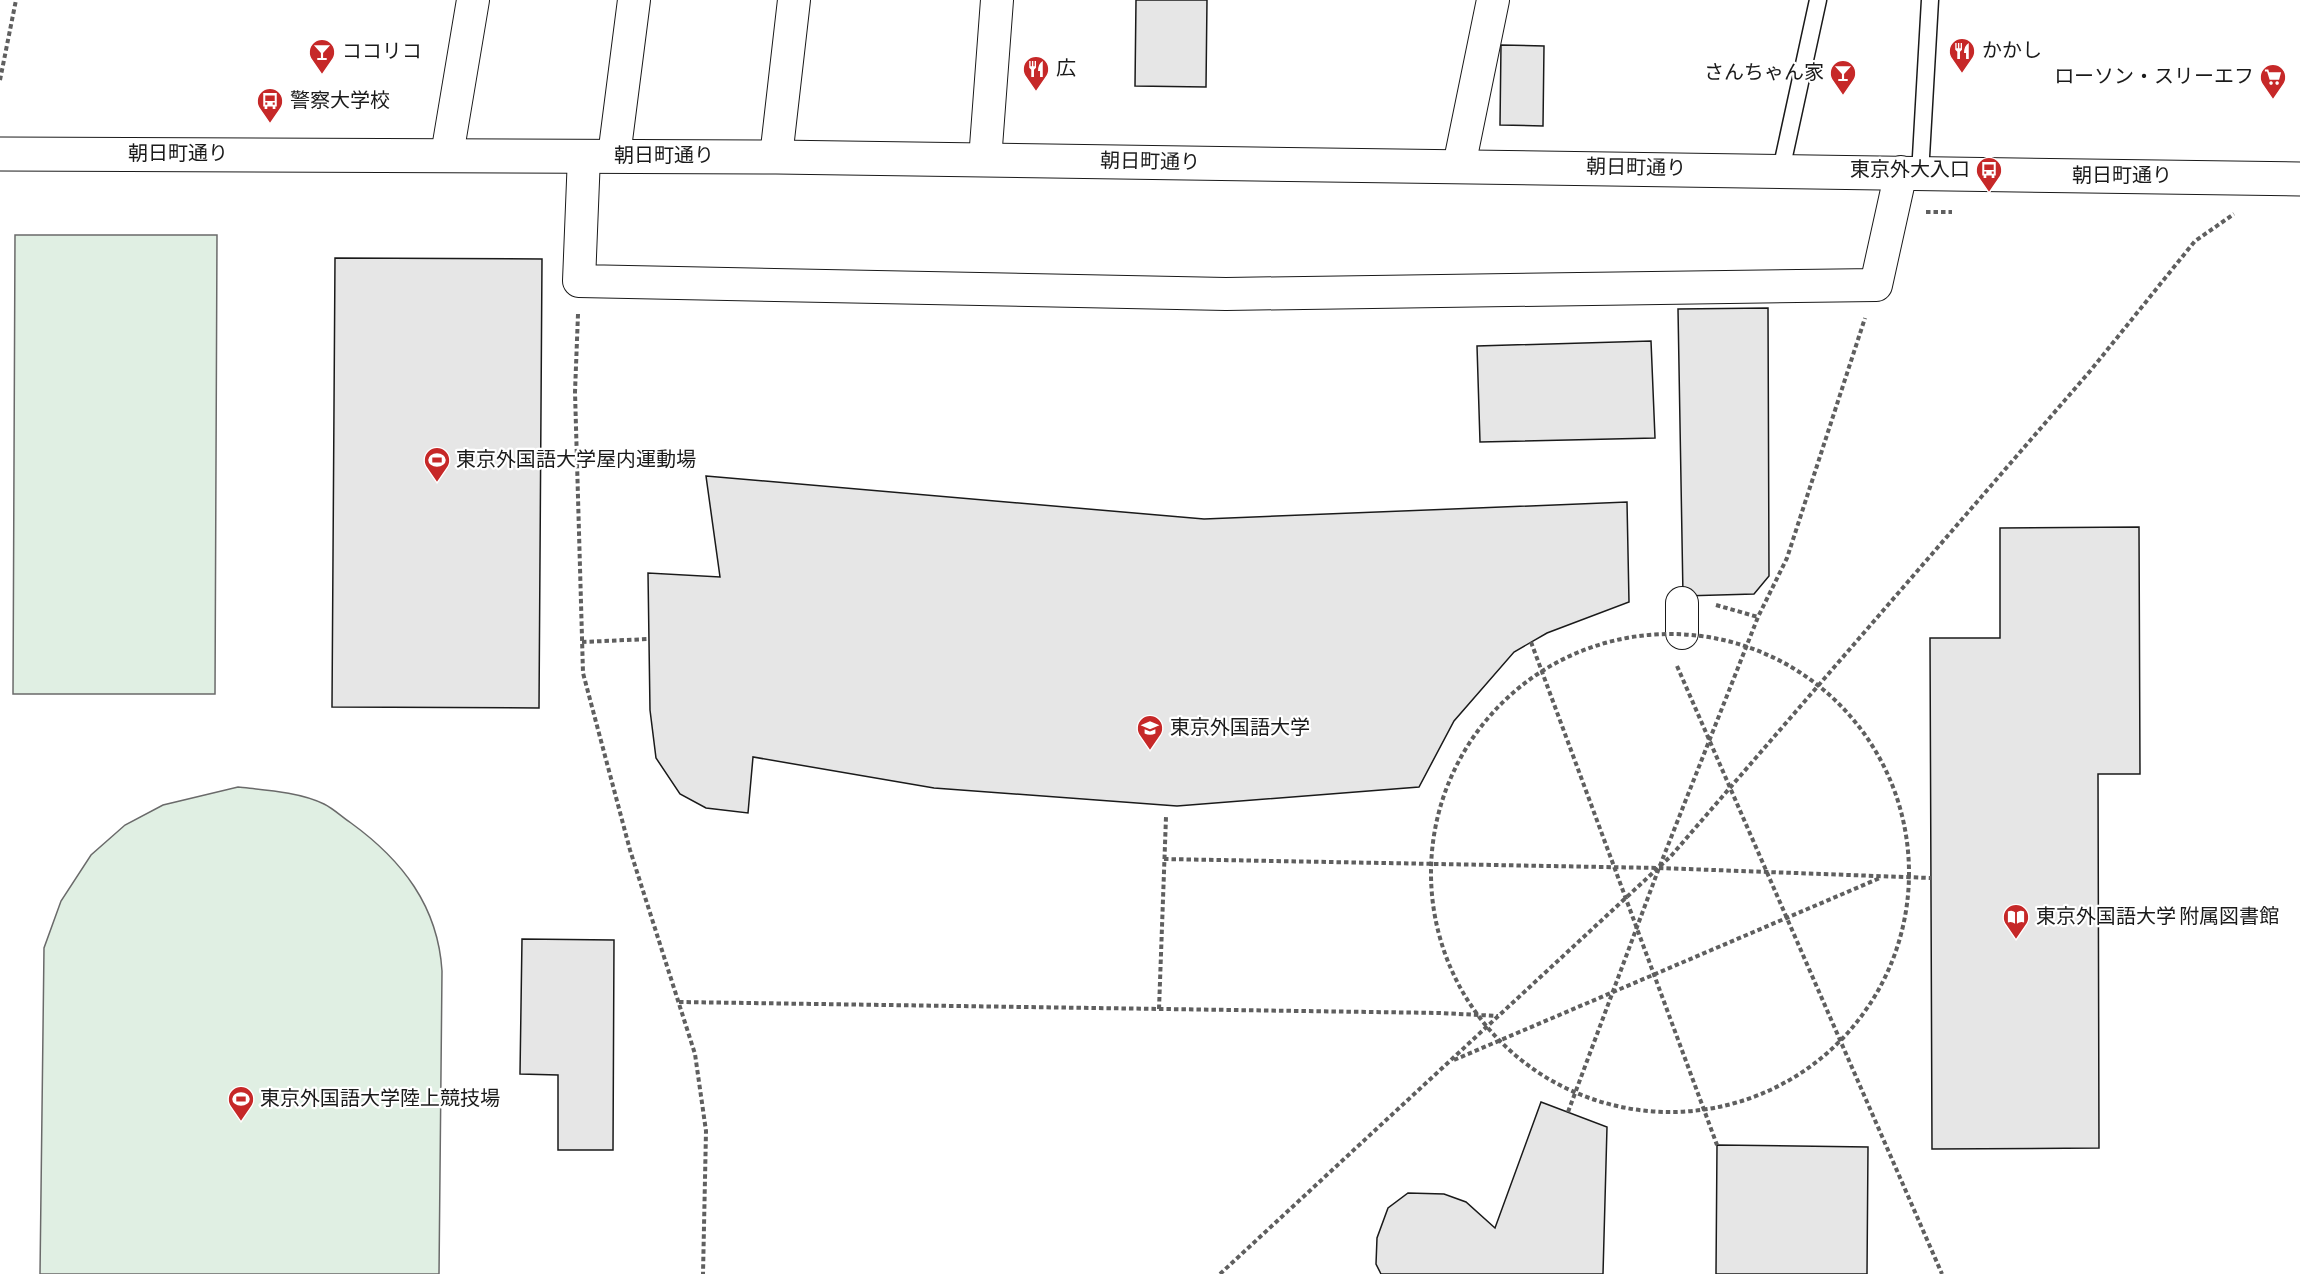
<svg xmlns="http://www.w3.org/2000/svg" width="2300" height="1274" viewBox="0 0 2300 1274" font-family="'Sofia Sans Condensed','Noto Sans JP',sans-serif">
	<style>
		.green { fill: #e0efe3; stroke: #6a6a6a; stroke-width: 1.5 }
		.building { fill: #e6e6e6; stroke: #1a1a1a; stroke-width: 1.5 }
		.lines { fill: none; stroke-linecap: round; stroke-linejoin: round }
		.lane-casing { stroke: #1a1a1a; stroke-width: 19 }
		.street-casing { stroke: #1a1a1a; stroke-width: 34 }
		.secondary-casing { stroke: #1a1a1a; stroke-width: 35 }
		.path { stroke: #5f5f5f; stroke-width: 4; stroke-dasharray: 4.5 3; stroke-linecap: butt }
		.lane { stroke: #fff; stroke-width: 16 }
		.street { stroke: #fff; stroke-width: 32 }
		.secondary { stroke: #fff; stroke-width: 33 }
		.path-bridge { stroke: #5f5f5f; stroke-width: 4; stroke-dasharray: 4.5 3; stroke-linecap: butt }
		.labels { text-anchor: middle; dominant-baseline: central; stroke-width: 4.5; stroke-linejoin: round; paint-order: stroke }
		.poi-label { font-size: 20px; fill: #1a1a1a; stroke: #fff; text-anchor: start }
		.street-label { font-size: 20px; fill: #1a1a1a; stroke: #fff }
	</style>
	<rect width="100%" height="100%" fill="#fff"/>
	<!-- green -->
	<g class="green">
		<polygon points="15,235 217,235 215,694 13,694"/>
		<path d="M 238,787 C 265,790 300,792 324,804 C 334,809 342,817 351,823 C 402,860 438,906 442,971 L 439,1274 L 40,1274 L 44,948 L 61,901 L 91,855 L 125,825 L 163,805 Z"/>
	</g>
	<!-- building -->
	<g class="building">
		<polygon points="1136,0 1207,0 1206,87 1135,86"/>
		<polygon points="1501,45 1544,46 1543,126 1500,125"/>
		<polygon points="335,258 542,259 539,708 332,707"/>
		<polygon points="1768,308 1769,576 1754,594 1683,596 1678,309"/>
		<polygon points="1651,341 1655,438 1480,442 1477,346"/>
		<polygon points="706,476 1204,519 1627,502 1629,602 1547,633 1514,652 1454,721 1419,787 1177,806 934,788 753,757 748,813 706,808 680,794 656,758 650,710 648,573 720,577"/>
		<polygon points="2139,527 2140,774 2098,774 2099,1148 1932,1149 1930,638 2000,638 2000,528"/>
		<polygon points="522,939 614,940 613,1150 558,1150 558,1075 520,1074"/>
		<polygon points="1541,1102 1607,1127 1603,1274 1381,1274 1376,1264 1377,1238 1388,1208 1408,1193 1444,1194 1466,1202 1495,1228"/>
		<polygon points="1717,1145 1868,1147 1867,1274 1716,1274"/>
	</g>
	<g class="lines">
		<!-- lane casing -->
		<g class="lane-casing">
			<g id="lane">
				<polyline points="1781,170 1818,0"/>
				<polyline points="1920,174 1930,0"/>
			</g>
		</g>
		<!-- street casing -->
		<g class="street-casing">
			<g id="street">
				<polyline points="447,155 473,0"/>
				<polyline points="584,156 579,281 1226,294 1876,285 1901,172"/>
				<polyline points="614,156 634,0"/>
				<polyline points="776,157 794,0"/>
				<polyline points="985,160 997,0"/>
				<polyline points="1459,166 1493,0"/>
				<polyline points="1682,603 1682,633"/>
			</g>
		</g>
		<!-- secondary casing -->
		<g class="secondary-casing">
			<polyline id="secondary" points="0,154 776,157 2300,179"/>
		</g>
		<!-- path -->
		<g class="path">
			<polyline points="0,80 16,0"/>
			<polyline points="1926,212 1952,212"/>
			<polyline points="578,314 575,392 583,673 630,850 695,1054 706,1131 703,1274"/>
			<polyline points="1716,605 1758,617"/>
			<polyline points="582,642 649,639"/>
			<polyline points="1531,642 1717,1145"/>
			<polyline points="1677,666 1942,1274"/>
			<polyline points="1164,859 1659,868 1931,878"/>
			<polyline points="679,1002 1440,1013 1498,1016"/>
			<polyline points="1159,1009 1166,817"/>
			<polyline points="1454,1060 1880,878"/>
			<polyline points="1568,1112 1659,868 1758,617 1787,558 1865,318"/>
			<polyline points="1220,1274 1671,856 2091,370 2195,241 2234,214"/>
		</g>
		<!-- lane -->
		<use href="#lane" class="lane"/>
		<!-- street -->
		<use href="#street" class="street"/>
		<!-- secondary -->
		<use href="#secondary" class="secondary"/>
		<!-- path-bridge -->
		<circle class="path-bridge" cx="1670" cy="873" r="239"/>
	</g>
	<!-- icons -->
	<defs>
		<g id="restaurant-pin" transform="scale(1.35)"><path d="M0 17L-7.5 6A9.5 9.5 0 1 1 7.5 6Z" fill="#c62828" stroke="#fff"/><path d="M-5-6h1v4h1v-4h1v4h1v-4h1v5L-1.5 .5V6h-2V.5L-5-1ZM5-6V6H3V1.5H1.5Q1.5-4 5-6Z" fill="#fff"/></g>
		<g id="bar-pin" transform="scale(1.35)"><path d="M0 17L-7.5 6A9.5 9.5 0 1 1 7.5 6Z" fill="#c62828" stroke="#fff"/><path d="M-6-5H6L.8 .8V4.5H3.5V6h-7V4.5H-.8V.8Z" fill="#fff"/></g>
		<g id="supermarket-pin" transform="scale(1.35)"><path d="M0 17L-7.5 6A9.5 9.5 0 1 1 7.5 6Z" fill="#c62828" stroke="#fff"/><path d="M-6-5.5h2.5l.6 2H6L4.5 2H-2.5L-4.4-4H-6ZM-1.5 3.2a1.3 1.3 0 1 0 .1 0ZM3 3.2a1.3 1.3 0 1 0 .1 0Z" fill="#fff"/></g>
		<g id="bus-pin" transform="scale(1.35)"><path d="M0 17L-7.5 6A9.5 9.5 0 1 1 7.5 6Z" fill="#c62828" stroke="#fff"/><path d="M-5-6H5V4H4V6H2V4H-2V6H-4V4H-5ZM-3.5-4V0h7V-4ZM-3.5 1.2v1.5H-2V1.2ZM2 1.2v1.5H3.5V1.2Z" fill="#fff"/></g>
		<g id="stadium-pin" transform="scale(1.35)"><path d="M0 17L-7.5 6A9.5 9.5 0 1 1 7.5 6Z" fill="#c62828" stroke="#fff"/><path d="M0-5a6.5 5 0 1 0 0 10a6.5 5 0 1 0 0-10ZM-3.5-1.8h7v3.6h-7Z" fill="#fff"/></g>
		<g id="university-pin" transform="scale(1.35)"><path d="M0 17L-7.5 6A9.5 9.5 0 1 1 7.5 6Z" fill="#c62828" stroke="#fff"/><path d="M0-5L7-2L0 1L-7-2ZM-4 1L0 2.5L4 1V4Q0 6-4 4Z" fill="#fff"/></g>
		<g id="library-pin" transform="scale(1.35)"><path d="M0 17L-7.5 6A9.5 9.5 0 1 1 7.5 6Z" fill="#c62828" stroke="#fff"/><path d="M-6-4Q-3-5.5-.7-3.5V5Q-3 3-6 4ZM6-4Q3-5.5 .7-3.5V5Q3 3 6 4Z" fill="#fff"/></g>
	</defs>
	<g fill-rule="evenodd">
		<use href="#restaurant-pin" x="1962" y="51"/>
		<use href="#bar-pin" x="322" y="52"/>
		<use href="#restaurant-pin" x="1036" y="69"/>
		<use href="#bar-pin" x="1843" y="73"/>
		<use href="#supermarket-pin" x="2273" y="77"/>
		<use href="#bus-pin" x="270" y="101"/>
		<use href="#bus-pin" x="1989" y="170"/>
		<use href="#stadium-pin" x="437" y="460"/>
		<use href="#university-pin" x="1150" y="728"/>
		<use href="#library-pin" x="2016" y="917"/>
		<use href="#stadium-pin" x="241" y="1099"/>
	</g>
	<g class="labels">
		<!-- poi labels -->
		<g class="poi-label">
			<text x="1982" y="51">かかし</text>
			<text x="342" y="52">ココリコ</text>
			<text x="1056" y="69">広</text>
			<text x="1824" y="73" text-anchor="end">さんちゃん家</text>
			<text x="2254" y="77" text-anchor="end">ローソン・スリーエフ</text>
			<text x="290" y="101">警察大学校</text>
			<text x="1970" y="170" text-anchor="end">東京外大入口</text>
			<text x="456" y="460">東京外国語大学屋内運動場</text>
			<text x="1170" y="728">東京外国語大学</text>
			<text x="2036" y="917">東京外国語大学 附属図書館</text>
			<text x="260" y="1099">東京外国語大学陸上競技場</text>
		</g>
		<!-- street labels -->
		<g class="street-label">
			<text x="178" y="154">朝日町通り</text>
			<text x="664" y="156">朝日町通り</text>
			<text transform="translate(1150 162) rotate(1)">朝日町通り</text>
			<text transform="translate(1636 168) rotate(1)">朝日町通り</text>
			<text x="2122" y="176">朝日町通り</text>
		</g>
	</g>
</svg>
